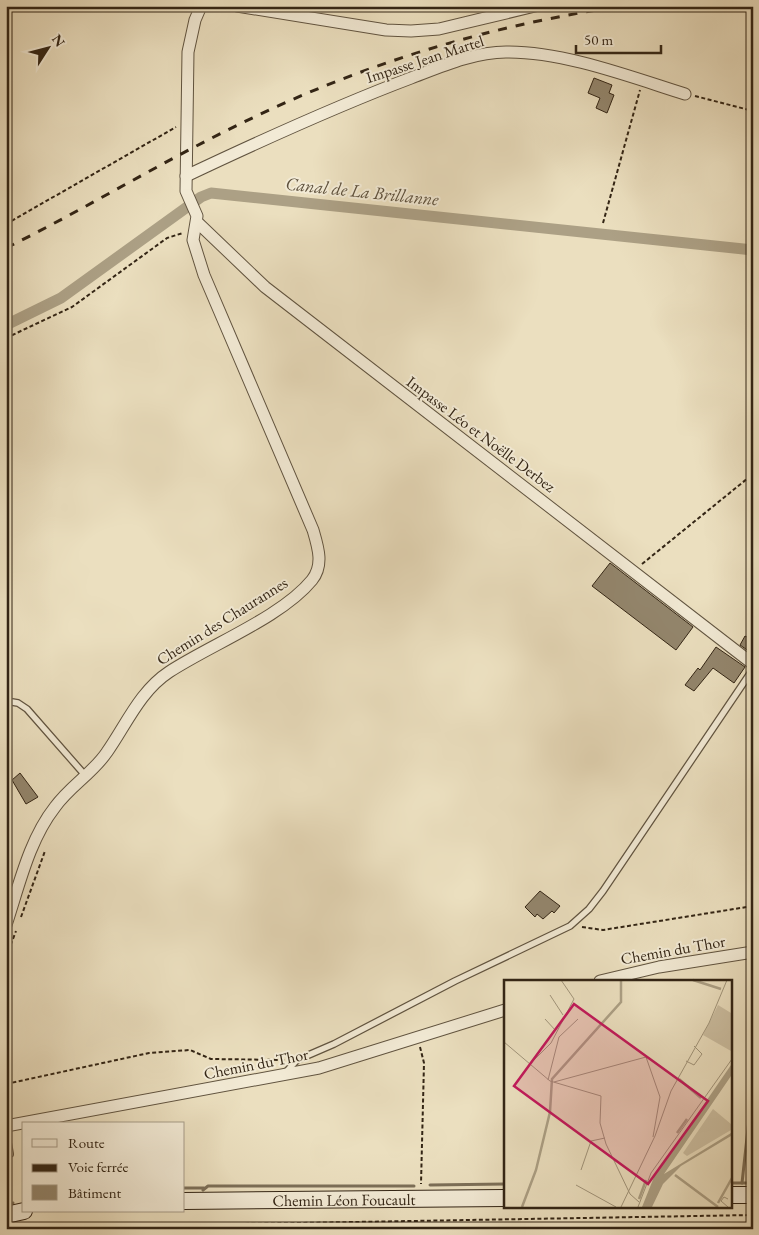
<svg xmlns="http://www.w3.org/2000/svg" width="759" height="1235" viewBox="0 0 759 1235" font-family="'EB Garamond',serif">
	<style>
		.water { fill: #aca085; stroke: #7c6f58 }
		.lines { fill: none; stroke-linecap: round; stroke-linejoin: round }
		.stream { stroke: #7c6f58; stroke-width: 3 }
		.canal { stroke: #aca085; stroke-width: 11 }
		.building { fill: #93866d; stroke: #332515 }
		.service-casing { stroke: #615440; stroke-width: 8 }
		.minor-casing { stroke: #615440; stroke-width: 13 }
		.secondary-casing { stroke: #332515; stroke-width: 18 }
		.path { stroke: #332515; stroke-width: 2; stroke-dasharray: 4 2.5; stroke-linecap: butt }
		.service { stroke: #f2ead5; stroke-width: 5.5 }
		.minor { stroke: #f2ead5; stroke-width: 11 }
		.secondary { stroke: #f2ead5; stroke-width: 16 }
		.rail { stroke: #332515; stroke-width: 3; stroke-dasharray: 9 9; stroke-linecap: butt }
		.labels { text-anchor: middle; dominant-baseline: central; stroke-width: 4; stroke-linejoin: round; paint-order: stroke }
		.street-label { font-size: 16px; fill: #332515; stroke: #f2ead5 }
		.water-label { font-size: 18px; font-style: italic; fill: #5d503c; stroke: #f2ead5 }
		.inset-river { fill: none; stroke: #aca085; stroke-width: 2.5 }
		.inset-road { fill: none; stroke: #a1957b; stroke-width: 1 }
		.view { fill: #c2185b; fill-opacity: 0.15; stroke: #c2185b; stroke-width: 2.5 }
		.inset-edge { fill: none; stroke: #332515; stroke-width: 2.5 }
	</style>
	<rect width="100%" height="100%" fill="#ebdfbf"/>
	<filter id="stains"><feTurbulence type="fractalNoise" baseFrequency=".004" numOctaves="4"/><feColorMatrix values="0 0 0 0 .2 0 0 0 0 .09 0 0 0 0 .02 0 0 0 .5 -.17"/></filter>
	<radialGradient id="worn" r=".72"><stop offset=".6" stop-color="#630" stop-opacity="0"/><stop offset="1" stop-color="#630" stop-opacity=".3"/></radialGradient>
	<!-- water -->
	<polygon class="water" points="753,1223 753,1229 474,1229"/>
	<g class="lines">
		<!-- stream -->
		<g class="stream">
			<polyline points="730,1183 753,1183"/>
			<polyline points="742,1183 753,1083"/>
			<polyline points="430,1185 505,1184"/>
			<polyline points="184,1188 204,1188"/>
			<polyline points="203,1190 208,1186 414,1186"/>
			<polyline points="6,1204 13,1203"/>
		</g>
		<!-- canal -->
		<polyline class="canal" points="6,325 61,298 201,197 211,193 753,250"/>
	</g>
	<!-- building -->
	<g class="building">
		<polygon points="594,78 612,85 609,93 614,95 607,113 596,108 600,98 588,93"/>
		<polygon points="610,563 693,627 676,650 592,586"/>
		<polygon points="745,636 753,640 753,654 740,645"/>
		<polygon points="716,647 745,667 734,683 713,668 694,691 685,685 698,668 700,670"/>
		<polygon points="20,773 38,797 26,804 12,780"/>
		<polygon points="540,891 560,906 554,913 552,911 543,919 537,914 535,917 525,907"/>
	</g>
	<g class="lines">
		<!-- service casing -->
		<g class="service-casing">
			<g id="service">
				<polyline points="6,701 18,703 27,709 84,774"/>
				<polyline points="286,1072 297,1060 334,1044 455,981 570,926 589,909 603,891 753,669"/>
				<polyline points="6,1131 10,1154"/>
			</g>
		</g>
		<!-- minor casing -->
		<g class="minor-casing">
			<g id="minor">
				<polyline points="237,6 386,30 411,31 439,29 535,6"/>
				<path d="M 186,176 C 260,141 334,107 411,78 C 440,67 474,52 506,52 C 562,51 631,77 685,94"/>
				<polyline points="197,222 265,287 753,664"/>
				<path d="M 6,925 C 19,886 29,840 55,807 C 70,786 93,773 107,752 C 126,725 140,691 169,672 C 210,645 282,617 312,580 C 324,565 318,547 313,530 L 204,275 L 193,240 L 197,216 L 186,191 L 188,52 L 195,20 L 201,6"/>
				<polyline points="600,981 659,967 753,952"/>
				<polyline points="6,1126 319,1068 505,1010"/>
			</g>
		</g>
		<!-- secondary casing -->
		<g class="secondary-casing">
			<g id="secondary">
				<polyline points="730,1195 753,1195"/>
				<path id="s1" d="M 184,1201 L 505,1198"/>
				<polyline points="6,1215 24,1211"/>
			</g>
		</g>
		<!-- path -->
		<g class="path">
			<polyline points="695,96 753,111"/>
			<polyline points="603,223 640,90"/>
			<polyline points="6,224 176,127"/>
			<polyline points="6,338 72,307 167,238 183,233"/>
			<polyline points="642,564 753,474"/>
			<polyline points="21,917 45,851"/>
			<polyline points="582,927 603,930 753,906"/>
			<polyline points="6,957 16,931"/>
			<polyline points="420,1047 424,1063 421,1184"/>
			<polyline points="6,1084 149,1053 190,1050 211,1059 285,1060"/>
			<polyline points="750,1175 753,1145"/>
			<polyline points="89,1229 184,1225 753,1215"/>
		</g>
		<!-- service -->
		<use href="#service" class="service"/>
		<!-- minor -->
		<use href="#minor" class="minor"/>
		<!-- secondary -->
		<use href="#secondary" class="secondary"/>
		<!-- rail -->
		<path class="rail" d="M 6,248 C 87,208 163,161 244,122 C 362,64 494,24 624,6"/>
	</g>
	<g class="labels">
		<!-- street labels -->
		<g class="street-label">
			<text transform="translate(425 59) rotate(-18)">Impasse Jean Martel</text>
			<text transform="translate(481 434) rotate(37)">Impasse Léo et Noëlle Derbez</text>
			<text transform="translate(222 621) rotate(-32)">Chemin des Chaurannes</text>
			<text transform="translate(673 950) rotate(-10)">Chemin du Thor</text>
			<text transform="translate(256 1064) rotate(-11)">Chemin du Thor</text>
			<text stroke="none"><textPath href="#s1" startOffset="160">Chemin Léon Foucault</textPath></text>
		</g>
		<!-- water labels -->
		<g class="water-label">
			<text transform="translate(362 191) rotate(6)">Canal de La Brillanne</text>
		</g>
	</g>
	<!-- overview -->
	<g transform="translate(504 980)">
		<rect width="228" height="228" fill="#ebdfbf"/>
		<path d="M 214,25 L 227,33 L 227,71 L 199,55 ZM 209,129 L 227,144 L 227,150 L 183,176 L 179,173 Z" fill="#ccbfa2"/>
		<path d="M 227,85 L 227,96 L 160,194 L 227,153 L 227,156 L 177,186 L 159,204 L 148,227 L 138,227 L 150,197 Z" fill="#aca085"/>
		<path class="inset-river" d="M 189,0 L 217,9M 175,99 L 197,118M 173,153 L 183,139M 171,195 L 214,227M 135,219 L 142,200M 214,223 L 228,198M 18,227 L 32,190 L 46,132 L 48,99 L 117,22 L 117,0"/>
		<path class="inset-road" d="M 46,15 L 59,35M 41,39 L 52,51M 0,62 L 46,101 L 97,116 L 96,143 L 102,164 L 126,214 L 135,222M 182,81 L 190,85 L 198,74 L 190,66M 26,84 L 47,63 L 70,19 L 57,0M 44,100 L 55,57 L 74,39M 50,102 L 142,77 L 156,117 L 149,157M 77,190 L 87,161 L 101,158M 72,205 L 112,227M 117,227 L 151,156 L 167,111 L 205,43 L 223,0M 134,227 L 147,193 L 228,79M 224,227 L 217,221 L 220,217 L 224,219"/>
		<path class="view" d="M 70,24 L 204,121 L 144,204 L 10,106 Z"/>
		<rect width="228" height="228" class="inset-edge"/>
	</g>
	<!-- margin -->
	<rect width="759" height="1235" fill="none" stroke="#ebdfbf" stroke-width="25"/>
	<rect x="8" y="8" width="744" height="1220" fill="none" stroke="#332515" stroke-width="2.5"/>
	<rect x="12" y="12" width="734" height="1210" fill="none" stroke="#332515"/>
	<!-- legend -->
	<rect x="22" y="1122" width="162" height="90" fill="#f2ead5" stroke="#a69b88"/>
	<rect x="32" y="1139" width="25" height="8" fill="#f2ead5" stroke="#a69b88"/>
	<text x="68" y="1148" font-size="15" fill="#332515">Route</text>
	<rect x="32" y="1164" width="25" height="8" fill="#332515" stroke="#a69b88"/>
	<text x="68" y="1172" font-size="15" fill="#332515">Voie ferrée</text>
	<rect x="32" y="1185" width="25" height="15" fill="#93866d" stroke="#a69b88"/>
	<text x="68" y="1198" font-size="15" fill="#332515">Bâtiment</text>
	<!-- north arrow -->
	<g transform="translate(48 48) rotate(54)" stroke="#f2ead5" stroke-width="4" paint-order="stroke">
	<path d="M0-4L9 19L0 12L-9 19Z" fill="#332515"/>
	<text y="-8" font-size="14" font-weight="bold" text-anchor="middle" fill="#332515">N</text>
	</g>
	<!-- scale -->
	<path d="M576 45v8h85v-8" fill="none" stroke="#332515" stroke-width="2.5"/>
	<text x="584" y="45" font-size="15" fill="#332515" stroke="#f2ead5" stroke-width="4" paint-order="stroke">50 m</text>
	<rect width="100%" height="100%" filter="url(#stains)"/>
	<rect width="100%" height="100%" fill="url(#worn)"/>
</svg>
